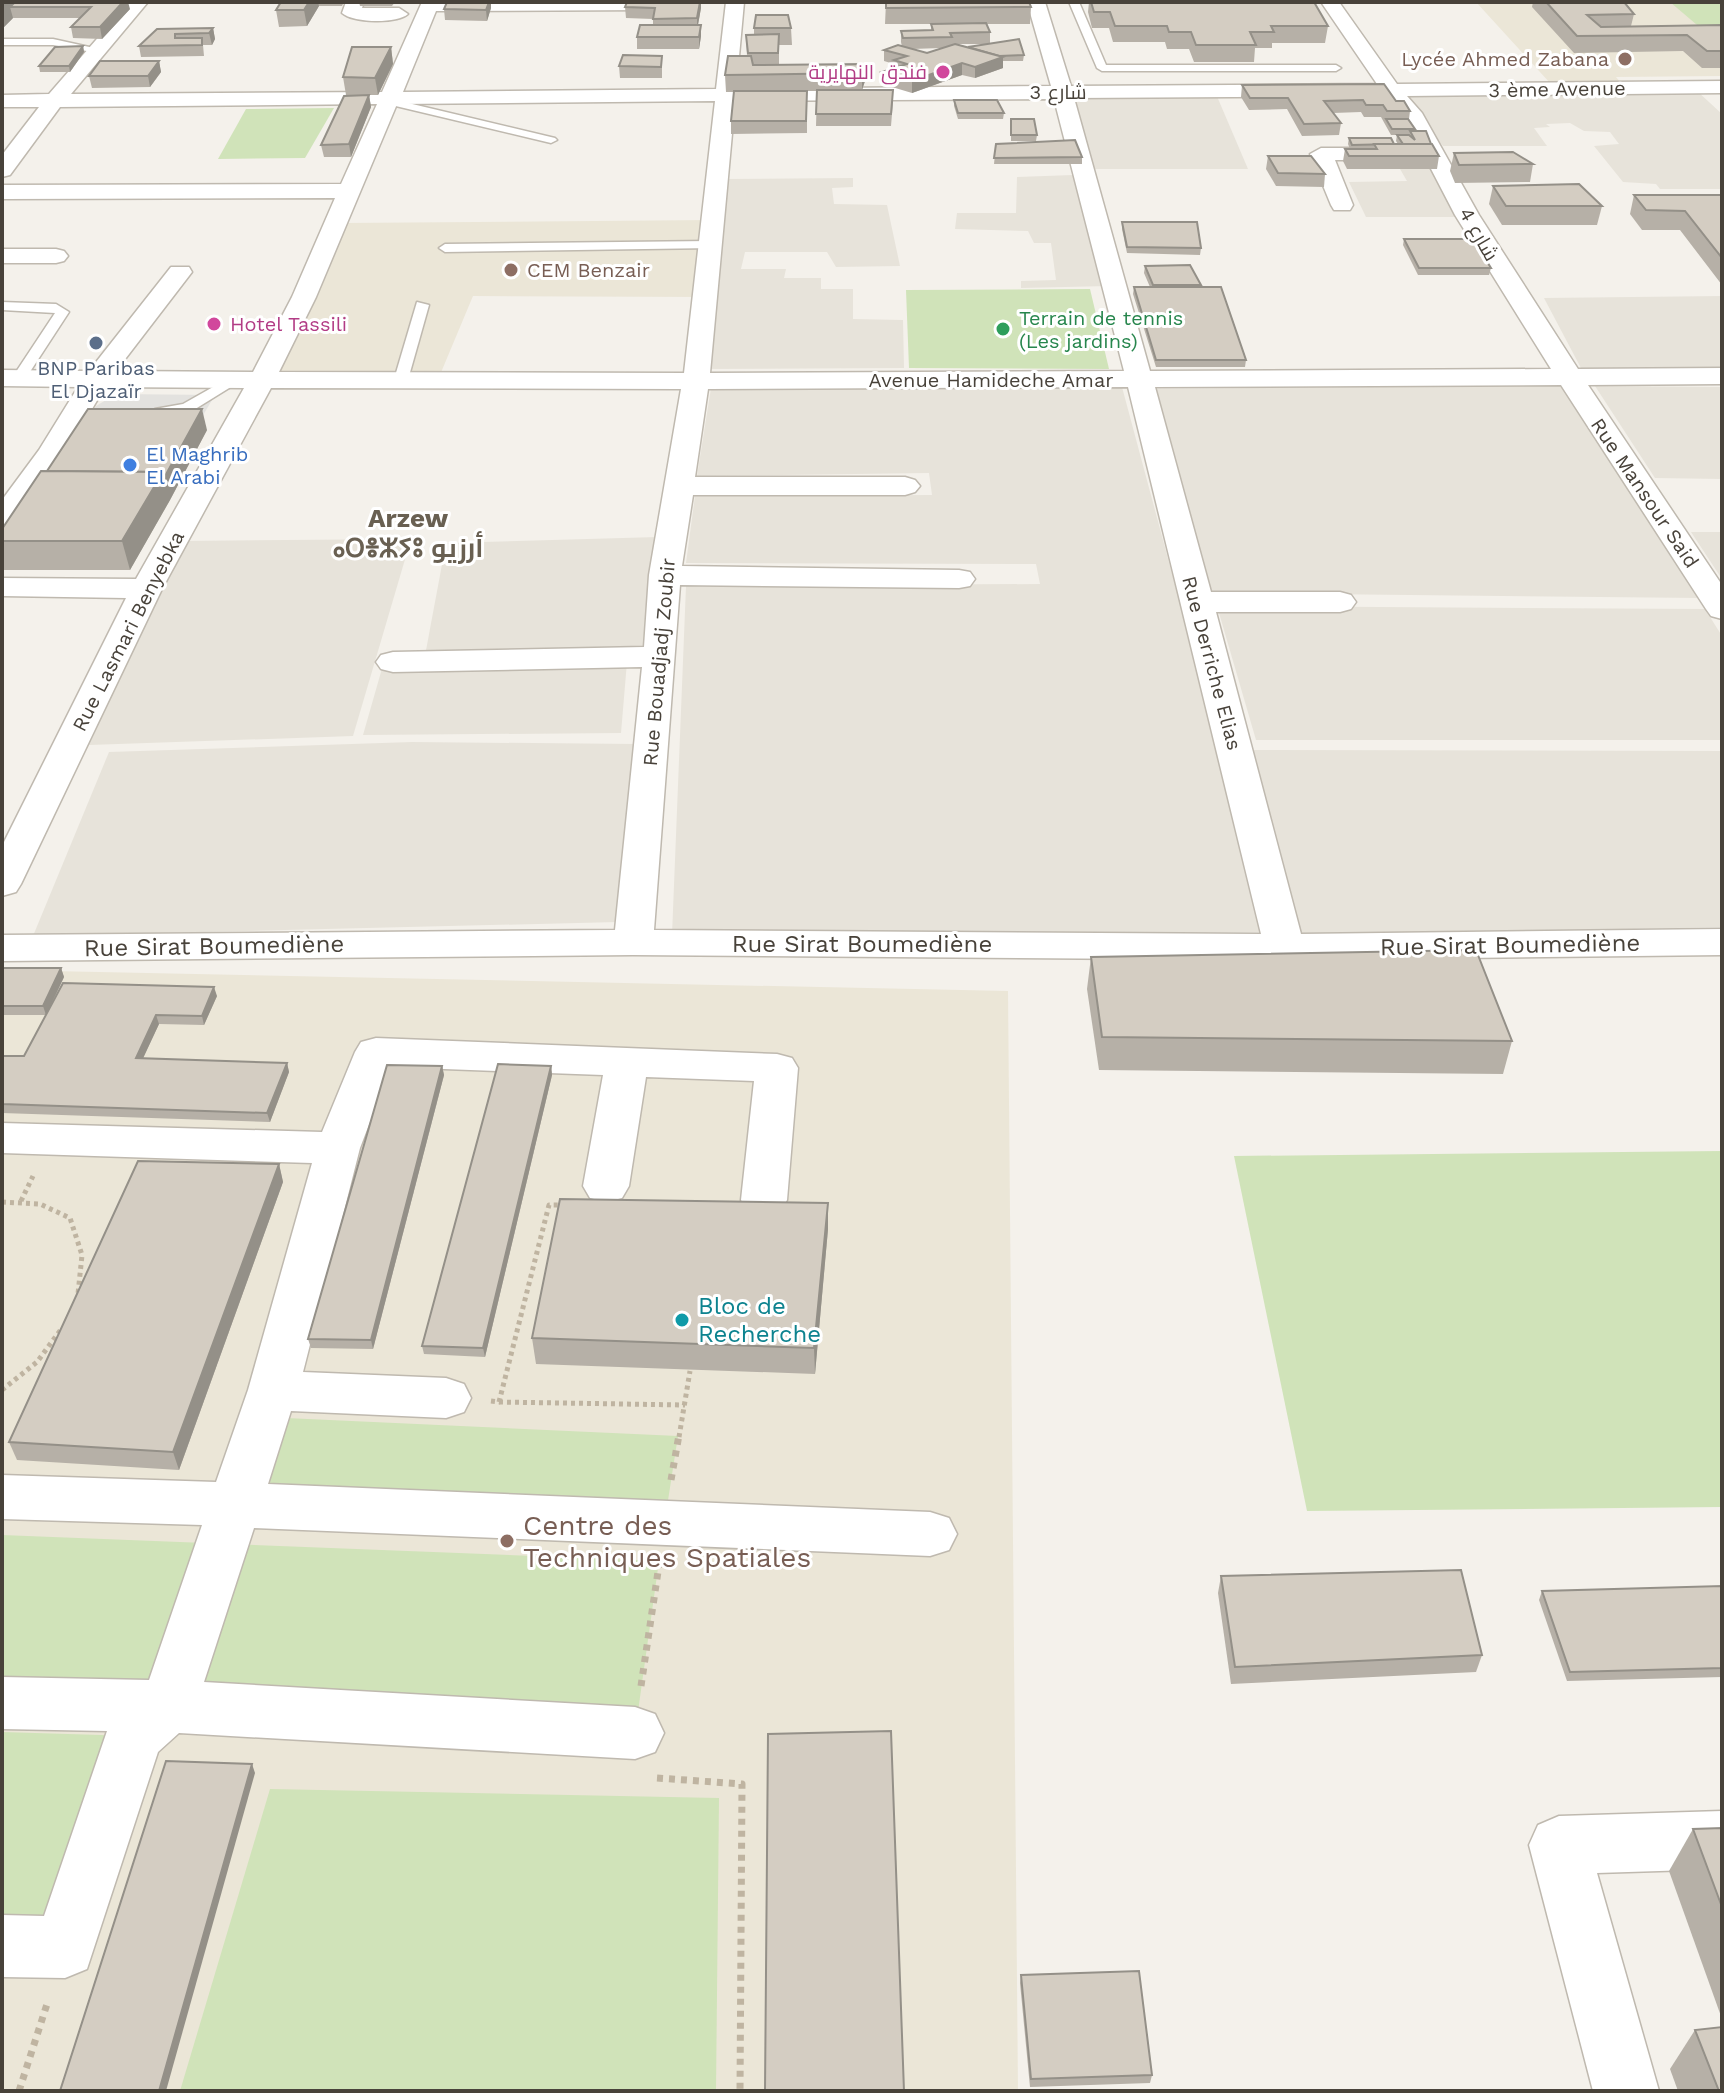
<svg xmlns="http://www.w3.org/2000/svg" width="1724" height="2093" viewBox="0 0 1724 2093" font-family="'Work Sans',Cairo,'Noto Sans Tifinagh',sans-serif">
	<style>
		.residential { fill: #e7e3da }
		.education { fill: #ebe6d7 }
		.green { fill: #d0e3b9 }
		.parking { fill: #e3e2df }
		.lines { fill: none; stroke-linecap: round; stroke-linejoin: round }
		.service-casing { stroke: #bfb9af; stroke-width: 3 }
		.minor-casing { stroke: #bfb9af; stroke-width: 3 }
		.path-far1 { stroke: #bfb4a1; stroke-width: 5; stroke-dasharray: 4 4; stroke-linecap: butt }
		.path { stroke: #bfb4a1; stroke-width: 7; stroke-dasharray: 6 6; stroke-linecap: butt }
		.service { fill: #fff; fill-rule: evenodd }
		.minor { fill: #fff; fill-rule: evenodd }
		.wall { fill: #b6b0a7; fill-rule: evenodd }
		.shaded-wall { fill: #949088 }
		.building { fill: #d4cdc2; stroke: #949088; stroke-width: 2 }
		.education-dot { fill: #8d6e63; stroke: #fff; stroke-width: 3 }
		.hotel-dot { fill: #d1479c; stroke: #fff; stroke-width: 3 }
		.leisure-dot { fill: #2e9e5b; stroke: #fff; stroke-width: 3 }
		.service-dot { fill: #5c6f8a; stroke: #fff; stroke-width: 3 }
		.shop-dot { fill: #3f7fe0; stroke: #fff; stroke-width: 3 }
		.culture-dot { fill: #0f9aa8; stroke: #fff; stroke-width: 3 }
		.labels { text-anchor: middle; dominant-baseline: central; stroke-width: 6; stroke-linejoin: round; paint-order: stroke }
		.far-education-label { font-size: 20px; fill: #785e54; stroke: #fff; text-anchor: end }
		.far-hotel-label { font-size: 20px; fill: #b23c85; stroke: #fff; text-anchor: end }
		.far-street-label { font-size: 20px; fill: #48423a; stroke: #fff }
		.far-leisure-label { font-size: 20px; fill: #27864d; stroke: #fff; text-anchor: start }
		.far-service-label { font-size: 20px; fill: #4e5e75; stroke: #fff }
		.far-shop-label { font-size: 20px; fill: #366cbe; stroke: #fff; text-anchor: start }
		.street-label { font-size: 24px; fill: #48423a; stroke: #fff }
		.culture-label { font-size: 24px; fill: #0d838f; stroke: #fff; text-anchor: start }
		.far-district-label { font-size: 26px; font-weight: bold; fill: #696052; stroke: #fff }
		.near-education-label { font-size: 28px; fill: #785e54; stroke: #fff; text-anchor: start }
	</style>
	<rect width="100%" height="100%" fill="#f4f1eb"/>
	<!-- residential -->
	<g class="residential">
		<polygon points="1696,90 1722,114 1722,189 1660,189 1656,184 1623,182 1594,146 1619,144 1610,132 1584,131 1570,123 1546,124 1550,127 1534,128 1547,146 1443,146 1398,94"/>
		<polygon points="1067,94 1216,94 1248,169 1095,169"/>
		<polygon points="1431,156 1466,217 1366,217 1349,182 1407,181 1400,169 1349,169"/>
		<polygon points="1073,175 1109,286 1021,288 1021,281 1056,280 1051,243 1034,243 1028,231 955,229 957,213 1016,213 1017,177"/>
		<polygon points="853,178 853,187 832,188 834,204 887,205 900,266 836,267 827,252 745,252 741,269 786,269 784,278 821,278 821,289 853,289 853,319 903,320 904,368 701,369 725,179"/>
		<polygon points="1722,296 1722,370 1582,370 1544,298"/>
		<polygon points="1560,385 1700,598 1212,593 1153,389"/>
		<polygon points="1595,386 1722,387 1722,479 1655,478"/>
		<polygon points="1122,387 1268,932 672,935 686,586 1040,584 1036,564 686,563 695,496 932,495 929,473 697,476 711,388"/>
		<polygon points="1691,532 1722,532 1722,579"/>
		<polygon points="658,537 654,654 424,661 446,543"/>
		<polygon points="411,539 353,736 89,745 182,541"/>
		<polygon points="1217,606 1705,609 1722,636 1722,740 1256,740"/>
		<polygon points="627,662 621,733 363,735 383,665"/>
		<polygon points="412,742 636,744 618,922 33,936 109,752"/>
		<polygon points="1253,750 1722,751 1722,927 1298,936"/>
	</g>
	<!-- education -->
	<g class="education">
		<polygon points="1476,2 1722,2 1722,76 1616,77 1621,83 1550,83"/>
		<polygon points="712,220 704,297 473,296 437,382 261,382 342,223"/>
		<polygon points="2,970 1008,991 1018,2091 2,2091"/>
	</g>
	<!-- green -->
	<g class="green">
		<polygon points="1670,2 1722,2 1722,35 1710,36"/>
		<polygon points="334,108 305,158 218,159 246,109"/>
		<polygon points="1090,289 1109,369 909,368 906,290"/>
		<polygon points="1722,1151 1722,1507 1307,1511 1234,1156"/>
		<polygon points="264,1417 678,1436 664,1526 238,1503"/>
		<polygon points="2,1535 659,1561 635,1733 2,1703"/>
		<polygon points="2,1732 134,1736 65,1947 2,1946"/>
		<polygon points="270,1789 719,1798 716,2091 180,2091"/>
	</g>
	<!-- parking -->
	<polygon class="parking" points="116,394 215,395 196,427 80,429 96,406"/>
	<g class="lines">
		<!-- service casing -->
		<g class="service-casing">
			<g id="service">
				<polygon points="1069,2 1079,2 1106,65 1336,65 1341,68 1336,71 1102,71 1097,68"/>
				<polygon points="2,39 53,39 103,50 98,53 53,45 2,45"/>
				<polygon points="387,98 555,138 557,140 551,143 383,103 382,101"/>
				<polygon points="710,241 716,245 714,248 445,252 439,248 445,244"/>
				<polygon points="2,302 56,304 69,312 24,381 19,382 12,378 55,313 2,310"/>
				<polygon points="417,302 429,305 407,383 400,387 393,383"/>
				<polygon points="229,378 234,379 234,385 192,411 155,417 148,413 155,409 183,404"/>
			</g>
		</g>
		<!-- minor casing -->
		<g class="minor-casing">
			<g id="minor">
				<path d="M 129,2 L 148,2 L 71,94 L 382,92 L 422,2 L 656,2 L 658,5 L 649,10 L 436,11 L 403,92 L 716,89 L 726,2 L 744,2 L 736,89 L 1051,86 L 1027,2 L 1045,2 L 1071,86 L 1377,84 L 1321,2 L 1339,2 L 1397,84 L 1722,81 L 1722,93 L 1407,96 L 1422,113 L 1479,215 L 1578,369 L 1722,368 L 1722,384 L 1588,385 L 1722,585 L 1722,619 L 1711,616 L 1706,609 L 1561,385 L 1155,387 L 1211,592 L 1340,592 L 1351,595 L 1356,602 L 1351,609 L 1340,612 L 1216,612 L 1301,934 L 1722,929 L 1722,955 L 1284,960 L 633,955 L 2,961 L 2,935 L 615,930 L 642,667 L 393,672 L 381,669 L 376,662 L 381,655 L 393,652 L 644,647 L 649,575 L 681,389 L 271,388 L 162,589 L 21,884 L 16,892 L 2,896 L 2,846 L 126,598 L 2,596 L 2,578 L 136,579 L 244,388 L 105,387 L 66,453 L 13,526 L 2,529 L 2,500 L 39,450 L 78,387 L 2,386 L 2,370 L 89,371 L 171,267 L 189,267 L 192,272 L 116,371 L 253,372 L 292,297 L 335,198 L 2,199 L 2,185 L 341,184 L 377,104 L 60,107 L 10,175 L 2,177 L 2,155 L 39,107 L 2,107 L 2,95 L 49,94 ZM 1385,96 L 1403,115 L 1455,215 L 1551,369 L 1150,371 L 1074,98 ZM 1054,99 L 1124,371 L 710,373 L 735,101 ZM 715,101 L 684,373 L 279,372 L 316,297 L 397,104 ZM 1128,387 L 1261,934 L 654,930 L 680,585 L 959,588 L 970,586 L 975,579 L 970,572 L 959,570 L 682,566 L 693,495 L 905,495 L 915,492 L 920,486 L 915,480 L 905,477 L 695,477 L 708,389 Z"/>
				<path d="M 346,2 L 364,2 L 362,8 L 399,8 L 408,14 C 397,24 353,23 342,13 Z"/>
				<polygon points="1321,148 1403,148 1414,154 1403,160 1335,160 1353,205 1350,210 1334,210 1331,205 1310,154"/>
				<polygon points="2,249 56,249 64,251 68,256 64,261 56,263 2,263"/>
				<polygon points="376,1038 777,1054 792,1058 798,1068 787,1200 780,1212 764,1216 748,1212 741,1200 754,1081 646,1077 629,1186 622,1198 606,1202 590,1198 583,1186 603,1075 391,1067 360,1148 303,1372 446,1378 464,1384 471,1398 464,1412 446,1418 291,1411 268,1484 930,1512 949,1518 957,1534 949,1550 930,1556 254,1528 204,1682 635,1707 655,1714 664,1733 655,1752 635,1759 179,1733 158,1752 87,1969 65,1978 2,1977 2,1915 44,1916 107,1731 2,1729 2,1677 149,1680 202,1525 2,1519 2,1475 216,1482 248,1390 312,1163 2,1153 2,1123 322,1132 355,1052 361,1042"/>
				<polygon points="1722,1811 1722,1869 1597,1873 1659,2091 1593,2091 1529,1845 1538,1825 1559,1816"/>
			</g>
		</g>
		<!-- path-far1 -->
		<g class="path-far1">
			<polyline points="21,1201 33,1176"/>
			<polyline points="2,1202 40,1204 70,1218 82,1255 78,1294"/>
			<polyline points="2,1390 37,1362 62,1328"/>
			<polyline points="491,1401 499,1402 549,1205 564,1205"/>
			<polyline points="499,1402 685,1405"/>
			<polyline points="679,1437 690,1371"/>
		</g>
		<!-- path -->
		<g class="path">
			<polyline points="671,1480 679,1435"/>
			<polyline points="641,1686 659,1565"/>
			<polyline points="657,1778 742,1784 740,2091"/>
			<polyline points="19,2091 48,2001"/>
		</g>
		<!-- service -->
		<use href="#service" class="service"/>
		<!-- minor -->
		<use href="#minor" class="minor"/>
	</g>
	<!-- wall -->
	<g class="wall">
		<polygon points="2,2 130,9 102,39 73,38 71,27 80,18 13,18 2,29"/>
		<polygon points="281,2 344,2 342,6 319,6 307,26 279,27 276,10"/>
		<polygon points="359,2 395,2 392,6 360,6"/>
		<polygon points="503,2 538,2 537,3 503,3"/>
		<polygon points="543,2 577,2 543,3"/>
		<path d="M 886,2 L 1031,7 L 1030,24 L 987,24 L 990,32 L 990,44 L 957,44 L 968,47 L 1024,55 L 1023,61 L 1003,61 L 1003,68 L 975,78 L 962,75 L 912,93 L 882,84 L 882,72 L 894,68 L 894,64 L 884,61 L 884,50 L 902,47 L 901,42 L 901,31 L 931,30 L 931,24 L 943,24 L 885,24 ZM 941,48 L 927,53 L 912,49 Z"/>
		<polygon points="1089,2 1314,2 1328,26 1325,43 1272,43 1272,48 1255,48 1254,62 1194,62 1189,49 1167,49 1165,42 1113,42 1109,28 1092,28 1088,12"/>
		<polygon points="1533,2 1624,2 1634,14 1631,26 1722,25 1722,68 1702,68 1683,51 1574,53 1532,7"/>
		<polygon points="625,7 701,8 698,25 701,25 701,36 699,49 637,49 637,37 653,25 653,19 626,18"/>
		<polygon points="491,8 487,21 445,20 444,9"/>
		<polygon points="213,28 215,39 212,45 203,45 204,56 141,57 139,46 157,29"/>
		<polygon points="754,28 791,28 792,45 779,45 779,64 865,64 865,81 862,90 893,102 891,126 816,126 817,91 807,91 807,133 731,134 731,121 734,92 726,92 725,75 747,56 746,35 754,35"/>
		<polygon points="83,46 84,52 70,72 40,72 39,66"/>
		<polygon points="391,47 393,64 378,95 346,95 343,77"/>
		<polygon points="662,56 662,78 620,78 619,66"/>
		<polygon points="159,61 161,72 150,87 92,88 89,76"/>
		<polygon points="1242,85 1396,101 1410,111 1409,119 1415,129 1415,131 1431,144 1439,156 1437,169 1347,169 1343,161 1345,149 1350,149 1348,144 1349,138 1398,144 1396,141 1397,135 1391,135 1381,117 1364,117 1361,112 1333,113 1341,123 1339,135 1302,136 1287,109 1249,110 1241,97"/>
		<polygon points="369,95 371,107 351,157 324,157 321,145"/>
		<polygon points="954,100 1004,113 1003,119 958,119 954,106"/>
		<polygon points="1011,119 1037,135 1036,141 1011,141"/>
		<polygon points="996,144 1082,157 1082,164 994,164"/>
		<polygon points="1454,153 1533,164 1530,182 1455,183 1450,171"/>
		<polygon points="1268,156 1325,174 1324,187 1276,186 1266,169"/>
		<polygon points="1493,186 1602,206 1597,225 1502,225 1489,204"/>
		<polygon points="1634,195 1722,195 1722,285 1680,230 1642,230 1630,214"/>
		<polygon points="1122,222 1201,248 1200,255 1127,253 1122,229"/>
		<polygon points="1404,239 1491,268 1489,275 1418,275 1403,245"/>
		<polygon points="1145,266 1201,285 1201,287 1246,360 1245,367 1156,367 1133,294 1134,287 1150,287 1144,273"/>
		<polygon points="207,430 170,500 130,570 3,570 2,566 2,529 47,471"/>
		<polygon points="1091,957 1512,1041 1503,1074 1099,1070 1087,989"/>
		<polygon points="2,968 61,968 64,977 48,1012 217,996 204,1025 159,1024 143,1058 287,1063 289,1072 270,1122 2,1113 2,1056 24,1056 46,1015 2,1015"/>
		<polygon points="442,1066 444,1075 373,1349 311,1348 308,1339"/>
		<polygon points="551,1066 552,1075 485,1357 424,1354 422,1346"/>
		<polygon points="279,1164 283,1182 179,1470 17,1460 9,1442"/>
		<polygon points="828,1203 828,1229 815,1374 536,1364 532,1338"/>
		<polygon points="1221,1576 1482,1655 1476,1672 1231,1684 1218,1593"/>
		<polygon points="1722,1586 1722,1677 1567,1681 1539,1600 1542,1591"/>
		<polygon points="1722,1828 1722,2019 1669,1871 1693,1829"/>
		<polygon points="1021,1975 1152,2075 1150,2083 1030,2087 1020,1983"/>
		<polygon points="1695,2030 1722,2091 1678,2091 1670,2069"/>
	</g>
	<!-- shaded-wall -->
	<g class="shaded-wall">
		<polygon points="2,2 21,2 10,7 13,18 2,29"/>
		<polygon points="123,2 128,2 130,9 102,39 100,27"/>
		<polygon points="309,2 318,2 319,6 307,26 304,10"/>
		<polygon points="489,2 491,2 491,8 487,21 486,10"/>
		<polygon points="700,2 701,2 701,8 697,30 697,18"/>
		<polygon points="701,25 701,36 699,49 699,37"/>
		<polygon points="213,28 215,39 212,45 209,33"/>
		<polygon points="83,46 84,52 70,72 69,66"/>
		<polygon points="391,47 393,64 378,95 375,78"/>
		<polygon points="1003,57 1003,68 975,78 975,67"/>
		<polygon points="159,61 161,72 150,87 148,76"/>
		<polygon points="962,63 962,75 912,93 912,81"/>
		<polygon points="865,64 865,81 862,90 862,73"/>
		<polygon points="369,95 371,107 351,157 349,144"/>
		<polygon points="202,409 207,430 170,500 130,570 122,541 163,472"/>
		<polygon points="61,968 64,977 46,1015 43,1006"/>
		<polygon points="214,987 217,996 204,1025 202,1016"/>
		<polygon points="156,1015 159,1024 139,1067 136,1058"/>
		<polygon points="287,1063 289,1072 270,1122 267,1113"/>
		<polygon points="442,1066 444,1075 373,1349 371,1340"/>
		<polygon points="551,1066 552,1075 485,1357 483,1348"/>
		<polygon points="279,1164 283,1182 179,1470 173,1452"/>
		<polygon points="828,1203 828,1229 815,1374 814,1348"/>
		<polygon points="252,1764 255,1773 166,2091 159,2091"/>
	</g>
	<!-- building -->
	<g class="building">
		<polygon points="15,2 123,2 100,27 71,27 91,7 10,7"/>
		<polygon points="281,2 309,2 304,10 276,10"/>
		<polygon points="447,2 489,2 486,10 444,9"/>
		<polygon points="627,2 700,2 697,18 653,19 655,8 625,7"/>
		<polygon points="886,2 1029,2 1031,7 886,8"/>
		<polygon points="1091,2 1314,2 1328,26 1271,26 1274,32 1250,32 1256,45 1196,45 1191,32 1169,32 1167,26 1115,26 1110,12 1094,12"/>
		<polygon points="1546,2 1624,2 1634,14 1587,15 1601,27 1722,25 1722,51 1707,51 1687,35 1577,36"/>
		<polygon points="756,15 788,15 791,28 754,28"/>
		<polygon points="986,23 990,32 950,33 952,37 903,38 901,31 933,30 931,24"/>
		<polygon points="640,25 701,25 699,37 637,37"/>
		<polygon points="213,28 209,33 175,34 175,38 202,38 202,45 139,46 157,29"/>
		<polygon points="779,34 778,53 748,53 746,35"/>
		<polygon points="1019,39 1024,55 999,56 968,47"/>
		<polygon points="955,44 1003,57 975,67 962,63 912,81 882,72 907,64 894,60 907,56 884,50 898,45 927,53"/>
		<polygon points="83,46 69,66 39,66 55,47"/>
		<polygon points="352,47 391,47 375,78 343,77"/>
		<polygon points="623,55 662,56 661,67 619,66"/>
		<polygon points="728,56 751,56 753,65 865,64 862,73 725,75"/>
		<polygon points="100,61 159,61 148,76 89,76"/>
		<polygon points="1384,84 1396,101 1404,101 1410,111 1387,111 1383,105 1366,105 1363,100 1324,101 1341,123 1304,124 1288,98 1250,98 1242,85"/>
		<polygon points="817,90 893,90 891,114 816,114"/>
		<polygon points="734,91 807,91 806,121 731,121"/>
		<polygon points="369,95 349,144 321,145 344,96"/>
		<polygon points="954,100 997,100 1004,113 958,113"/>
		<polygon points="1011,119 1034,119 1037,135 1011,135"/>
		<polygon points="1386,119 1408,119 1415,129 1392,129"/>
		<polygon points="1410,131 1426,131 1431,144 1403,144 1397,135 1409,135 1415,140"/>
		<polygon points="1349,138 1391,138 1394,144 1352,145"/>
		<polygon points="1075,140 1082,157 994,158 996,144"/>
		<polygon points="1374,144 1432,144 1439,156 1349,156 1345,149 1377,149"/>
		<polygon points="1513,152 1533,164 1459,165 1454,153"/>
		<polygon points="1268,156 1311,156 1325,174 1278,173"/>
		<polygon points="1579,184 1602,206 1506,206 1493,186"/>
		<polygon points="1634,195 1722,195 1722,258 1685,211 1646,210"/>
		<polygon points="1122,222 1197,222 1201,248 1127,247"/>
		<polygon points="1404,239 1473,239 1491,268 1419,268"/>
		<polygon points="1190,265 1201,285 1153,285 1145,266"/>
		<polygon points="1134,287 1221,287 1246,360 1156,360"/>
		<polygon points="88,409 202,409 164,478 163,472 47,471"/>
		<polygon points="41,471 163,472 122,541 2,541 2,529"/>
		<polygon points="1476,950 1512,1041 1102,1037 1091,957"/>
		<polygon points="2,968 61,968 43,1006 2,1006"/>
		<polygon points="63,983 214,987 202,1016 156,1015 136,1058 287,1063 267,1113 2,1104 2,1056 24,1056"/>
		<polygon points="498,1064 551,1066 483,1348 422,1346"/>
		<polygon points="387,1065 442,1066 371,1340 308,1339"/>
		<polygon points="138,1161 279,1164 173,1452 9,1442"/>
		<polygon points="560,1199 828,1203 814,1348 532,1338"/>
		<polygon points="1461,1570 1482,1655 1235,1667 1221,1576"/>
		<polygon points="1722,1586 1722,1668 1570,1672 1542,1591"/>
		<polygon points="891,1731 904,2091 765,2091 768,1734"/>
		<polygon points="166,1761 252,1764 159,2091 60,2091"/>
		<polygon points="1722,1828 1722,1907 1693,1829"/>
		<polygon points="1139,1971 1152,2075 1031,2079 1021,1975"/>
		<polygon points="1722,2027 1722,2091 1719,2091 1695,2030"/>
	</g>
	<!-- markers -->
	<g class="education-dot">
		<circle cx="1625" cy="59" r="8"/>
		<circle cx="511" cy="270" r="8"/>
		<circle cx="507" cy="1541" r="8"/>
	</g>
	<g class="hotel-dot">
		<circle cx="943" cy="72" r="8"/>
		<circle cx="214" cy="324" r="8"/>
	</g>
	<circle class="leisure-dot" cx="1003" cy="329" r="8"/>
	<circle class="service-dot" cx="96" cy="343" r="8"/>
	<circle class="shop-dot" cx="130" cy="465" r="8"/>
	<circle class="culture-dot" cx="682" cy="1320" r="8"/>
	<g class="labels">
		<!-- far-education labels -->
		<g class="far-education-label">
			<text x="1609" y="59">Lycée Ahmed Zabana</text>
			<text x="527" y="270" text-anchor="start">CEM Benzair</text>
		</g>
		<!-- far-hotel labels -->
		<g class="far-hotel-label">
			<text x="927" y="72">فندق النهايرية</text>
			<text x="230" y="324" text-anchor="start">Hotel Tassili</text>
		</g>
		<!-- far-street labels -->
		<g class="far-street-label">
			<text transform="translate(1557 89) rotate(-1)">3 ème Avenue</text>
			<text x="1058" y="92">شارع 3</text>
			<text transform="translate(1479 234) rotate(60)">شارع 4</text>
			<text x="991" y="380">Avenue Hamideche Amar</text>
			<text transform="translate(1645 493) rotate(56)">Rue Mansour Said</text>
			<text transform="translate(128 631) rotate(-63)">Rue Lasmari Benyebka</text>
			<text transform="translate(659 662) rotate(-85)">Rue Bouadjadj Zoubir</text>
			<text transform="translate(1212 663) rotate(75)">Rue Derriche Elias</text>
		</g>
		<!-- far-leisure labels -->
		<g class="far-leisure-label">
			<text x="1019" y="318">Terrain de tennis<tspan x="1019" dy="23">(Les jardins)</tspan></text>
		</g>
		<!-- far-service labels -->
		<g class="far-service-label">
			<text x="96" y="368">BNP Paribas<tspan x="96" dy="23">El Djazaïr</tspan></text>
		</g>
		<!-- far-shop labels -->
		<g class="far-shop-label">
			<text x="146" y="454">El Maghrib<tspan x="146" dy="23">El Arabi</tspan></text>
		</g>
		<!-- street labels -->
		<g class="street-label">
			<text x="862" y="944">Rue Sirat Boumediène</text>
			<text transform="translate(1510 945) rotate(-1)">Rue Sirat Boumediène</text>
			<text transform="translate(214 946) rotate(-1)">Rue Sirat Boumediène</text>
		</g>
		<!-- culture labels -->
		<g class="culture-label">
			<text x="698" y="1306">Bloc de<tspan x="698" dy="28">Recherche</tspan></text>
		</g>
		<!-- far-district labels -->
		<g class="far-district-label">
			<text x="408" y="518">Arzew<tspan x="408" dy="30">ⴰⵔⴻⵣⵢⵓ أرزيو</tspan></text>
		</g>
		<!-- near-education labels -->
		<g class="near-education-label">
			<text x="523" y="1525">Centre des<tspan x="523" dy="32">Techniques Spatiales</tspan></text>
		</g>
	</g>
	<!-- border -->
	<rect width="1724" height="2093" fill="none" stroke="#48423a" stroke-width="8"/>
</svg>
